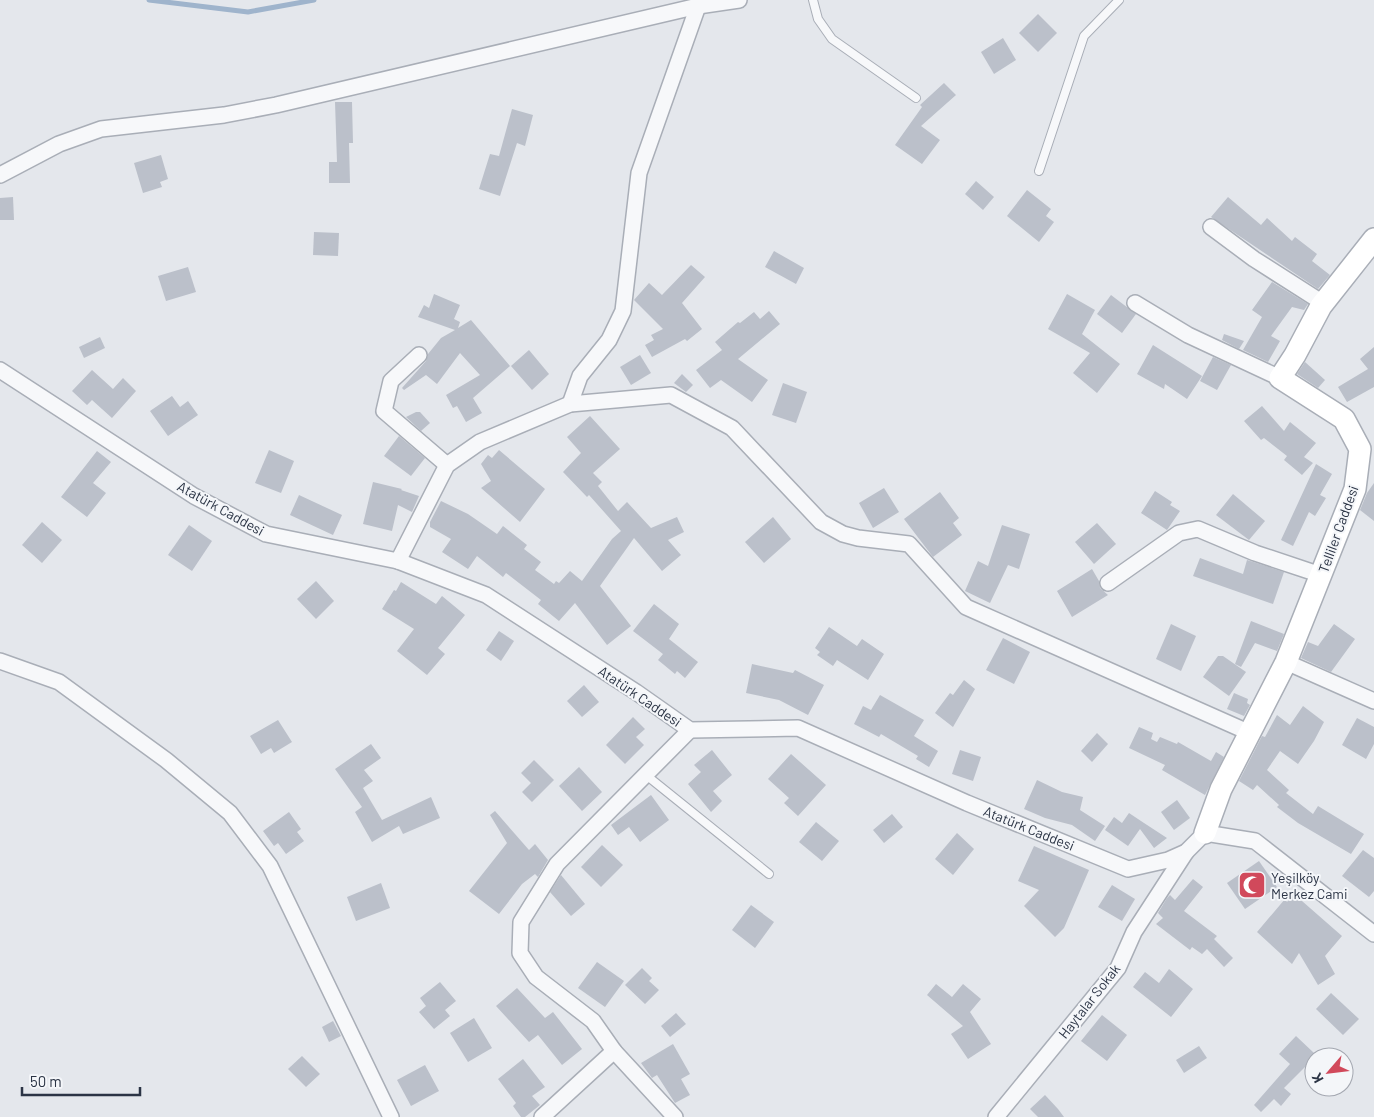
<svg xmlns="http://www.w3.org/2000/svg" width="1374" height="1117" viewBox="0 0 1374 1117" font-family="Barlow,sans-serif">
	<style>
		.lines { fill: none; stroke-linecap: round; stroke-linejoin: round }
		.stream { stroke: #9fb4cc; stroke-width: 5 }
		.building { fill: #bbc0ca }
		.lane-casing { stroke: #a9aeb7; stroke-width: 10 }
		.street-casing { stroke: #a9aeb7; stroke-width: 18 }
		.secondary-casing { stroke: #a9aeb7; stroke-width: 24 }
		.lane { stroke: #f7f8fa; stroke-width: 8 }
		.street { stroke: #f7f8fa; stroke-width: 15 }
		.secondary { stroke: #fff; stroke-width: 21 }
		.labels { text-anchor: middle; dominant-baseline: central; stroke-width: 4; stroke-linejoin: round; paint-order: stroke }
		.street-label { font-size: 14px; fill: #2b3445; stroke: #f4f6f9 }
		.poi-label { font-size: 14px; fill: #2b3445; stroke: #f4f6f9; text-anchor: start }
	</style>
	<rect width="100%" height="100%" fill="#e4e7ec"/>
	<g class="lines">
		<!-- stream -->
		<polyline class="stream" points="149,0 248,12 314,0"/>
	</g>
	<!-- building -->
	<g class="building">
		<polygon points="1038,14 1057,33 1038,52 1019,33"/>
		<polygon points="1003,38 1016,60 994,74 981,52"/>
		<polygon points="944,83 956,95 921,126 940,140 922,164 895,145 922,107 920,105"/>
		<polygon points="335,102 352,102 353,143 349,143 350,183 329,183 329,162 337,162"/>
		<polygon points="512,109 533,115 525,146 517,143 500,196 479,189 490,154 499,156"/>
		<polygon points="161,155 168,179 160,182 162,187 143,193 134,163"/>
		<polygon points="976,181 994,197 983,210 965,194"/>
		<polygon points="1027,190 1051,209 1046,216 1054,222 1039,242 1007,216"/>
		<polygon points="13,197 14,220 0,220 0,198"/>
		<polygon points="1228,197 1261,225 1267,218 1292,241 1295,237 1317,254 1312,261 1330,275 1318,289 1211,217"/>
		<polygon points="314,232 339,233 338,256 313,255"/>
		<polygon points="774,251 804,268 796,284 765,267"/>
		<polygon points="691,265 705,277 682,303 702,329 687,341 685,339 652,357 645,345 654,340 651,335 663,329 634,300 649,283 662,295"/>
		<polygon points="188,267 196,292 166,301 158,276"/>
		<polygon points="1272,282 1308,304 1304,310 1292,307 1271,336 1280,341 1268,362 1243,350 1262,317 1252,310"/>
		<polygon points="434,294 460,305 454,319 460,322 458,328 471,320 510,366 473,398 482,413 466,422 457,406 453,408 446,395 480,375 460,353 437,384 426,375 404,390 402,388 426,361 428,354 441,338 455,330 418,317 424,305 429,308"/>
		<polygon points="1067,294 1095,310 1082,334 1120,364 1097,393 1073,373 1090,353 1048,329"/>
		<polygon points="1111,295 1136,314 1122,333 1097,314"/>
		<polygon points="769,311 780,324 738,359 768,380 752,402 721,380 710,388 696,370 722,350 715,342 738,322 740,323 754,312 760,319"/>
		<polygon points="1224,334 1244,341 1239,349 1222,340"/>
		<polygon points="100,337 105,348 84,358 79,347"/>
		<polygon points="1153,345 1202,376 1187,399 1165,384 1164,389 1137,374"/>
		<polygon points="1374,347 1374,387 1347,402 1338,387 1368,369 1360,359"/>
		<polygon points="529,350 549,374 532,390 511,366"/>
		<polygon points="640,355 651,373 631,385 620,367"/>
		<polygon points="1213,357 1231,365 1217,390 1200,381"/>
		<polygon points="1305,362 1325,380 1318,388 1297,374"/>
		<polygon points="92,370 113,389 123,378 136,391 112,418 92,400 87,405 72,391"/>
		<polygon points="682,374 693,385 686,392 674,383"/>
		<polygon points="783,383 807,392 796,423 772,415"/>
		<polygon points="172,396 180,407 188,401 198,415 168,436 150,411"/>
		<polygon points="1262,406 1284,431 1290,422 1316,443 1304,457 1313,463 1302,475 1284,460 1287,456 1264,438 1261,440 1244,421"/>
		<polygon points="416,412 420,412 430,423 421,431 406,417"/>
		<polygon points="590,416 620,449 593,473 602,482 598,486 618,511 627,502 651,528 677,517 684,532 668,540 681,555 662,571 634,538 600,586 631,626 607,645 575,603 559,621 538,604 541,600 506,573 503,577 477,556 468,569 442,552 451,539 430,527 430,522 441,501 468,514 497,534 503,526 527,545 524,549 541,562 535,570 554,584 556,581 559,583 570,571 582,581 612,539 621,531 589,495 587,497 563,472 581,453 567,437"/>
		<polygon points="399,436 425,458 411,476 384,456"/>
		<polygon points="269,450 294,461 281,493 255,483"/>
		<polygon points="499,450 545,489 520,522 481,488 491,481 481,464 488,455 492,458"/>
		<polygon points="97,451 111,462 93,483 106,493 87,517 61,497"/>
		<polygon points="1316,464 1332,474 1320,495 1326,498 1315,516 1309,512 1293,546 1281,540"/>
		<polygon points="373,482 402,489 401,490 419,496 412,512 398,505 392,531 363,524"/>
		<polygon points="1374,483 1374,521 1360,510 1367,493"/>
		<polygon points="884,488 899,512 873,528 859,503"/>
		<polygon points="1155,491 1172,502 1170,505 1180,511 1167,530 1141,513"/>
		<polygon points="940,492 959,518 953,523 962,535 933,557 904,519"/>
		<polygon points="1233,494 1265,521 1249,540 1216,515"/>
		<polygon points="299,495 342,515 333,535 290,515"/>
		<polygon points="773,517 791,539 764,563 745,542"/>
		<polygon points="42,522 62,540 42,563 22,545"/>
		<polygon points="1097,523 1116,544 1094,564 1075,542"/>
		<polygon points="189,525 212,541 192,571 168,555"/>
		<polygon points="1002,525 1030,534 1019,569 1008,565 990,603 965,591 978,561 988,566"/>
		<polygon points="1200,558 1243,574 1247,560 1284,572 1273,604 1193,576"/>
		<polygon points="1092,569 1099,581 1100,588 1108,595 1072,617 1057,591"/>
		<polygon points="316,581 334,601 316,619 297,599"/>
		<polygon points="401,582 436,604 442,596 465,615 438,648 445,654 427,675 397,651 414,629 382,609 394,590 396,591"/>
		<polygon points="654,604 679,624 669,639 698,662 685,678 677,671 675,674 658,660 663,654 633,631"/>
		<polygon points="1251,621 1284,634 1277,651 1255,643 1241,667 1235,664"/>
		<polygon points="1171,624 1196,636 1181,671 1156,659"/>
		<polygon points="1334,624 1355,639 1331,672 1301,658 1308,642 1318,646"/>
		<polygon points="829,627 857,646 862,639 884,654 868,680 837,660 833,666 817,655 820,652 815,648"/>
		<polygon points="499,631 514,641 501,661 486,650"/>
		<polygon points="1003,638 1030,652 1014,684 986,670"/>
		<polygon points="1218,656 1223,656 1246,672 1229,696 1203,677"/>
		<polygon points="752,664 793,673 795,670 824,685 808,715 779,700 746,693"/>
		<polygon points="964,680 975,689 953,727 935,713 950,693 953,695"/>
		<polygon points="584,685 599,702 582,717 567,701"/>
		<polygon points="1234,693 1248,699 1247,703 1250,705 1244,716 1227,709"/>
		<polygon points="880,695 924,720 914,736 938,751 929,767 916,759 918,756 881,734 879,737 854,724 863,706 871,710"/>
		<polygon points="1303,706 1324,722 1314,741 1298,764 1280,751 1267,770 1289,790 1286,793 1313,814 1318,806 1364,834 1351,854 1298,823 1277,807 1279,805 1257,785 1253,790 1239,781 1262,736 1265,737 1277,715 1290,725"/>
		<polygon points="633,717 645,729 636,737 644,745 625,764 606,745"/>
		<polygon points="1357,718 1374,727 1374,744 1366,759 1342,745"/>
		<polygon points="278,720 292,742 274,753 271,748 261,754 250,736"/>
		<polygon points="1139,727 1153,733 1151,739 1157,742 1160,737 1177,744 1178,742 1211,761 1216,752 1224,757 1205,795 1162,770 1165,765 1129,748"/>
		<polygon points="1097,733 1108,744 1092,762 1081,751"/>
		<polygon points="371,744 381,758 364,770 373,781 363,788 382,820 431,797 440,818 403,834 399,826 372,842 355,812 362,807 335,769"/>
		<polygon points="712,750 732,775 713,791 722,801 711,812 688,784 701,772 694,765"/>
		<polygon points="960,750 981,757 973,781 952,774"/>
		<polygon points="791,754 826,785 798,816 784,803 789,798 768,779"/>
		<polygon points="534,760 554,780 532,802 522,792 531,783 521,773"/>
		<polygon points="579,767 602,792 582,811 559,786"/>
		<polygon points="1037,780 1062,792 1083,797 1080,810 1105,826 1095,841 1072,825 1045,818 1024,809"/>
		<polygon points="651,795 669,820 640,842 629,827 618,835 611,825"/>
		<polygon points="1177,800 1190,818 1174,830 1161,812"/>
		<polygon points="495,811 529,850 535,844 548,860 538,877 535,874 522,884 499,914 469,891 507,843 490,815"/>
		<polygon points="289,812 301,829 297,832 304,841 286,854 278,843 274,846 263,831"/>
		<polygon points="1129,813 1144,823 1167,838 1154,848 1140,829 1128,846 1105,830 1114,817 1122,823"/>
		<polygon points="892,814 903,827 884,843 873,830"/>
		<polygon points="816,822 839,841 822,861 799,842"/>
		<polygon points="957,833 974,849 953,875 935,859"/>
		<polygon points="602,845 623,865 601,887 581,867"/>
		<polygon points="1034,846 1089,870 1064,928 1055,937 1024,906 1039,890 1018,881"/>
		<polygon points="1363,850 1374,858 1374,891 1369,897 1342,876"/>
		<polygon points="1259,861 1277,887 1245,909 1227,883"/>
		<polygon points="561,875 585,904 571,916 550,892"/>
		<polygon points="1193,879 1203,887 1184,911 1217,936 1214,939 1233,958 1224,967 1207,949 1202,954 1192,947 1190,950 1156,924 1163,918 1158,913 1167,898 1170,895 1175,900"/>
		<polygon points="381,883 390,908 356,921 347,897"/>
		<polygon points="1112,885 1135,899 1122,921 1098,907"/>
		<polygon points="1294,894 1342,936 1325,956 1335,974 1318,985 1299,953 1292,964 1257,932 1285,899 1287,902"/>
		<polygon points="751,905 774,922 755,948 732,930"/>
		<polygon points="597,962 624,981 605,1007 578,988"/>
		<polygon points="642,968 652,978 649,981 659,990 645,1004 625,985"/>
		<polygon points="1169,969 1193,989 1171,1017 1133,987 1145,972 1159,983"/>
		<polygon points="440,982 456,1001 445,1010 450,1016 434,1029 419,1012 426,1006 420,998"/>
		<polygon points="936,984 952,997 963,984 981,999 970,1012 991,1044 968,1059 951,1034 963,1026 927,995"/>
		<polygon points="517,988 545,1018 553,1012 582,1049 562,1065 538,1035 529,1042 496,1006"/>
		<polygon points="1331,993 1359,1019 1343,1035 1316,1009"/>
		<polygon points="676,1013 686,1024 670,1037 661,1026"/>
		<polygon points="1102,1015 1127,1035 1107,1061 1081,1041"/>
		<polygon points="474,1018 492,1048 468,1062 450,1033"/>
		<polygon points="333,1021 341,1036 329,1042 322,1027"/>
		<polygon points="1296,1036 1314,1053 1314,1077 1305,1067 1284,1088 1291,1094 1281,1106 1274,1099 1261,1112 1254,1105 1290,1064 1279,1054"/>
		<polygon points="673,1044 690,1074 681,1079 690,1095 675,1103 657,1075 652,1078 641,1063"/>
		<polygon points="1199,1046 1207,1058 1184,1073 1176,1060"/>
		<polygon points="302,1056 320,1074 306,1087 288,1069"/>
		<polygon points="523,1059 545,1087 532,1096 540,1105 525,1117 521,1117 513,1106 516,1103 498,1079"/>
		<polygon points="425,1065 439,1091 411,1106 397,1080"/>
		<polygon points="1045,1095 1058,1109 1064,1117 1038,1117 1030,1109"/>
	</g>
	<g class="lines">
		<!-- lane casing -->
		<g class="lane-casing">
			<g id="lane">
				<polyline points="813,0 818,19 832,39 916,98"/>
				<polyline points="1039,171 1084,36 1119,0"/>
				<polyline points="646,775 769,874"/>
			</g>
		</g>
		<!-- street casing -->
		<g class="street-casing">
			<g id="street">
				<polyline points="0,175 59,144 101,129 224,115 276,105 698,6 739,0"/>
				<polyline points="1211,227 1254,259 1323,303"/>
				<polyline points="1135,303 1188,335 1280,378"/>
				<polyline points="419,355 391,381 384,411 447,465"/>
				<polyline points="0,370 194,496 266,534 398,561 486,595 636,692 690,730 798,728 967,803 1128,869 1168,860 1186,852 1205,833 1255,841 1374,934"/>
				<polyline points="570,404 580,376 609,340 623,311 639,173 698,6"/>
				<polyline points="398,561 447,465 480,442 570,404 671,395 732,428 821,522 843,534 858,538 909,544 966,607 1248,732"/>
				<polyline points="1108,583 1179,533 1198,529 1255,553 1321,575"/>
				<polyline points="0,661 59,682 166,760 230,813 270,866 391,1117"/>
				<polyline points="1286,662 1374,701"/>
				<polyline points="614,1051 675,1117"/>
				<polyline points="542,1117 614,1051 593,1021 536,977 520,953 521,922 557,864 690,730"/>
				<polyline points="996,1117 1118,968 1134,932 1186,852"/>
			</g>
		</g>
		<!-- secondary casing -->
		<g class="secondary-casing">
			<polyline id="secondary" points="1205,833 1221,789 1286,662 1355,489 1360,449 1344,419 1280,378 1295,355 1321,306 1374,239"/>
		</g>
		<!-- lane -->
		<use href="#lane" class="lane"/>
		<!-- street -->
		<use href="#street" class="street"/>
		<!-- secondary -->
		<use href="#secondary" class="secondary"/>
	</g>
	<!-- icons -->
	<defs>
		<g id="mosque-square" transform="scale(1.4375)"><rect x="-9" y="-9" width="18" height="18" rx="4" fill="#d1495b" stroke="#f4f6f9"/><path d="M3.5-4.9A6 6 0 1 0 3.5 4.9A5 5 0 1 1 3.5-4.9Z" fill="#fff"/></g>
	</defs>
	<g fill-rule="evenodd">
		<use href="#mosque-square" x="1252" y="885"/>
	</g>
	<g class="labels">
		<!-- street labels -->
		<g class="street-label">
			<text transform="translate(221 508) rotate(29)">Atatürk Caddesi</text>
			<text transform="translate(1338 529) rotate(-70)">Telliler Caddesi</text>
			<text transform="translate(640 696) rotate(34)">Atatürk Caddesi</text>
			<text transform="translate(1029 828) rotate(22)">Atatürk Caddesi</text>
			<text transform="translate(1089 1001) rotate(-52)">Haytalar Sokak</text>
		</g>
		<!-- poi labels -->
		<g class="poi-label">
			<text x="1271" y="877">Yeşilköy<tspan x="1271" dy="16">Merkez Cami</tspan></text>
		</g>
	</g>
	<!-- north arrow -->
	<g transform="translate(1329 1072) rotate(242)"><circle r="24" fill="#f4f6f9" stroke="#a4a8b1"/>
	<path d="M0-4L9 19L0 12L-9 19Z" fill="#d1495b"/>
	<text y="-8" font-size="14" font-weight="bold" text-anchor="middle" fill="#2b3445">K</text>
	</g>
	<!-- scale -->
	<path d="M22 1087v8h118v-8" fill="none" stroke="#2b3445" stroke-width="2.5"/>
	<text x="30" y="1087" font-size="15" fill="#2b3445" stroke="#f4f6f9" stroke-width="4" paint-order="stroke">50 m</text>
</svg>
